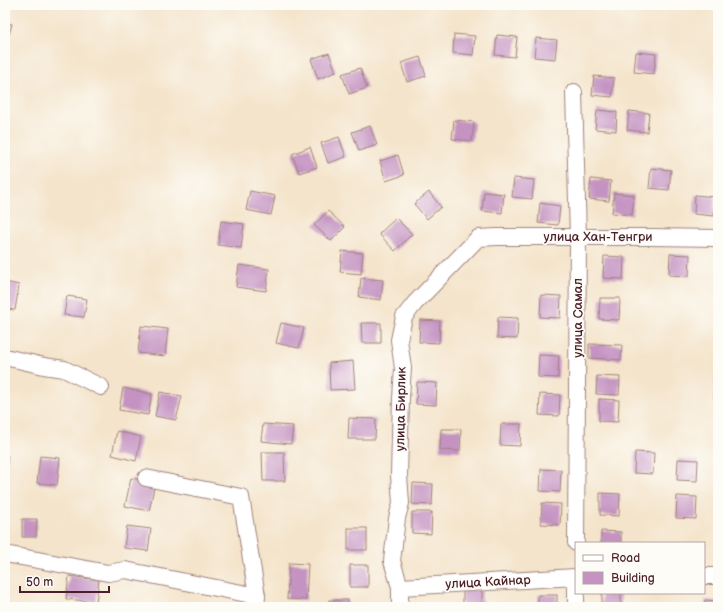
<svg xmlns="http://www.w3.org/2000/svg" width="723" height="612" viewBox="0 0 723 612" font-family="'Balsamiq Sans',sans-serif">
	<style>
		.building { fill: #c493c2 }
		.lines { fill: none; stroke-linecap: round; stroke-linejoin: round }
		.minor-casing { stroke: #9f827b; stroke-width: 18 }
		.minor { stroke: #fff; stroke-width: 16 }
		.labels { text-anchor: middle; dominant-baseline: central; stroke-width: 3.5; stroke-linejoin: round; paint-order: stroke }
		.street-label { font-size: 13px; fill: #4a1f2b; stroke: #fdfcf7 }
	</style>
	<rect width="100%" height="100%" fill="#fdfcf7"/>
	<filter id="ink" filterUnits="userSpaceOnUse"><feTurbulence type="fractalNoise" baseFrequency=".025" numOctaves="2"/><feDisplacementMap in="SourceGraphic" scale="8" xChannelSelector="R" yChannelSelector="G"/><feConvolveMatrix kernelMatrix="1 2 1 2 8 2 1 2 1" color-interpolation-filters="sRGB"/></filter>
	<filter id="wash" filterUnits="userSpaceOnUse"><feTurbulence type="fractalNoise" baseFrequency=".012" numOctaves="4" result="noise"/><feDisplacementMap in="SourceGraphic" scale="16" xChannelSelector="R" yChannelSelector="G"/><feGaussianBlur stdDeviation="0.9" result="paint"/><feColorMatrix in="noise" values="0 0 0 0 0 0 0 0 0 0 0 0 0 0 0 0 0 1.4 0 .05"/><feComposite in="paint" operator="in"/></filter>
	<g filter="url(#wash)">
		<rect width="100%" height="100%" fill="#f4e4cb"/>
		<g id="blocks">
			<!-- building -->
			<g class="building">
				<polygon points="5,23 12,24 7,42 5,42"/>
				<polygon points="454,34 475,36 473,55 453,53"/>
				<polygon points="497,35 517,37 515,57 495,55"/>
				<polygon points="536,38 557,40 555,59 534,57"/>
				<polygon points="636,52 656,54 654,74 634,72"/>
				<polygon points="329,53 336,72 318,79 311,59"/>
				<polygon points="420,57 426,76 407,82 401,63"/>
				<polygon points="360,68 367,88 349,94 342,74"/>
				<polygon points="594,76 614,78 612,97 592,95"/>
				<polygon points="597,110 617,112 616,131 595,129"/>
				<polygon points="629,111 649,113 647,132 627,130"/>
				<polygon points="454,120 474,122 472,141 452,139"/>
				<polygon points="370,126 377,145 359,151 352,132"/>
				<polygon points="339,137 346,157 328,163 321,143"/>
				<polygon points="310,147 317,167 299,173 292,154"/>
				<polygon points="398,155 404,175 386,181 380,161"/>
				<polygon points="651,168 671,170 669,190 649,188"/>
				<polygon points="514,178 534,180 532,199 512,197"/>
				<polygon points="591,179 611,181 609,201 589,199"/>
				<polygon points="250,191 275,196 271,215 246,210"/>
				<polygon points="429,192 441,207 427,219 414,204"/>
				<polygon points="484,192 504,194 502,213 482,211"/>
				<polygon points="614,193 634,195 632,215 612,213"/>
				<polygon points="695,195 715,197 714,216 694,214"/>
				<polygon points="540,203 560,206 558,225 538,223"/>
				<polygon points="328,211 345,227 331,241 314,225"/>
				<polygon points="396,218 412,234 395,251 379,234"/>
				<polygon points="221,221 244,224 241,248 218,245"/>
				<polygon points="342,251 363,253 361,274 340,272"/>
				<polygon points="670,254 690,255 689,276 669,275"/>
				<polygon points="604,256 624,257 623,279 603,278"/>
				<polygon points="239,265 269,269 266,291 236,287"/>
				<polygon points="361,278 383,280 381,300 359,297"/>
				<polygon points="5,282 19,285 15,310 5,309"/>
				<polygon points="541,295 561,296 560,318 540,317"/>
				<polygon points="67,296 87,299 84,317 64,315"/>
				<polygon points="600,298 620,298 619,320 599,319"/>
				<polygon points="498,317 518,318 517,339 497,338"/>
				<polygon points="420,320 440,321 439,343 419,342"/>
				<polygon points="281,323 304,328 299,348 276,343"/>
				<polygon points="361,323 381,323 381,343 362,343"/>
				<polygon points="141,326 168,329 165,356 138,353"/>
				<polygon points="589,344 622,345 621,360 589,358"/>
				<polygon points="539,355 559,356 558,378 538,377"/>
				<polygon points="353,361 355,389 330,390 329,363"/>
				<polygon points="597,376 620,377 619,395 596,394"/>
				<polygon points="715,379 718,379 718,400 714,400"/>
				<polygon points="417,382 437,383 436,405 416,404"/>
				<polygon points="123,388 152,394 148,415 119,410"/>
				<polygon points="160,392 182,396 176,420 155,416"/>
				<polygon points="540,394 560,395 559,416 539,415"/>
				<polygon points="599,399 619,400 618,422 599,421"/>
				<polygon points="349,418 376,419 375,439 348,439"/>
				<polygon points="263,424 293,426 291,444 261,441"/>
				<polygon points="501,424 521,424 520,446 500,445"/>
				<polygon points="441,429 461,429 460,451 440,450"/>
				<polygon points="117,431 141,437 136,461 112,455"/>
				<polygon points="262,452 284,452 285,481 263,481"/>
				<polygon points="635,452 654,453 653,474 634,473"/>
				<polygon points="5,455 8,456 6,468 5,468"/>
				<polygon points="40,456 60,458 57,485 37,483"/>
				<polygon points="678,459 698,460 697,481 677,480"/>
				<polygon points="541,469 561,470 560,492 540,491"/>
				<polygon points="131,478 155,483 149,511 125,506"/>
				<polygon points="413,483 433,484 432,505 412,504"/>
				<polygon points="600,493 620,494 619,516 600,515"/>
				<polygon points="677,496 697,497 696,519 676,518"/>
				<polygon points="542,503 561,504 560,525 541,524"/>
				<polygon points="412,512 432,512 431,534 412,533"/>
				<polygon points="22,519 37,519 36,537 22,537"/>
				<polygon points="127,526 151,529 148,551 124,548"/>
				<rect x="348" y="528" width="19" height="22"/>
				<polygon points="601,531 621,532 621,543 601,543"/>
				<polygon points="289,563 308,564 306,600 287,599"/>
				<rect x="350" y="565" width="18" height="22"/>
				<polygon points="69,576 99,580 96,602 66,599"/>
				<polygon points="463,589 482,590 482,607 463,607"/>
				<rect x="602" y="593" width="19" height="14"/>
				<rect x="538" y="595" width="19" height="12"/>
				<rect x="329" y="600" width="19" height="7"/>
				<polygon points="705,600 718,601 718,607 705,607"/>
			</g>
		</g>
	</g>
	<g filter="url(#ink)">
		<use href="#blocks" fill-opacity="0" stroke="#9f827b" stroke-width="1"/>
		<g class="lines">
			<!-- minor casing -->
			<g class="minor-casing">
				<g id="minor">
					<polyline points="574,92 578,237 576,543"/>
					<polyline points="5,357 44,366 64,369 101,387"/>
					<polyline points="146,478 241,497 257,596"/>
					<polyline points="5,554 108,573 125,570 257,596 256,607"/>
					<polyline points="704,576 718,576"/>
					<polyline points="400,587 576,577"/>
					<polyline points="400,607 400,587 392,561 397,518 401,503 399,475 401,398 403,368 399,340 404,317 415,303 478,238 497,237 651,237 718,238"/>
					<polyline points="576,607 576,585"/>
				</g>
			</g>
			<!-- minor -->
			<use href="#minor" class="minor"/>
		</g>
	</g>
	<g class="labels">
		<!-- street labels -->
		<g class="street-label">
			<text x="598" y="237">улица Хан-Тенгри</text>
			<text transform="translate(578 318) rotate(-90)">улица Самал</text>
			<text transform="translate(401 409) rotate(-89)">улица Бирлик</text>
			<text transform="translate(488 582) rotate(-3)">улица Кайнар</text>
		</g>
	</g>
	<!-- margin -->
	<rect width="723" height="612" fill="none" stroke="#fdfcf7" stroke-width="20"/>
	<!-- legend -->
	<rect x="575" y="542" width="130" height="52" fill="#fdfcf7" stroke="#b5a4a5"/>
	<rect x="583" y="555" width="20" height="6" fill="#ffffff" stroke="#b5a4a5"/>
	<text x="611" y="562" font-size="12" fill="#4a1f2b">Road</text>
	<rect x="583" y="572" width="20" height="12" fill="#c493c2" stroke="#b5a4a5"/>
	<text x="611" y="582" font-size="12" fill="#4a1f2b">Building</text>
	<!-- scale -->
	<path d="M20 586v6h89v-6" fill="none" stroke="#4a1f2b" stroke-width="2"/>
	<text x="26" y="586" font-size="12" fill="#4a1f2b" stroke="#fdfcf7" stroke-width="3" paint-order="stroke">50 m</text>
</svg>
